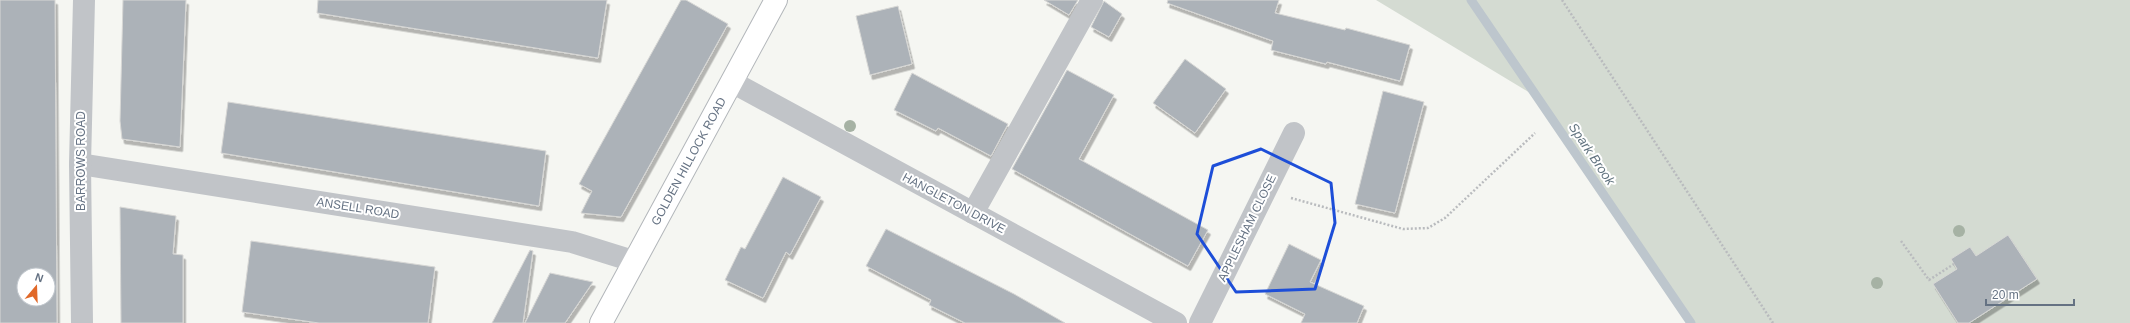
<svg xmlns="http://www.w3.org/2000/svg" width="2130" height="323" viewBox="0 0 2130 323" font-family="Helvetica,sans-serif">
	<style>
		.green { fill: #d4dbd2 }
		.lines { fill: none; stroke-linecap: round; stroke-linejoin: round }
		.stream { stroke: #bdc6cd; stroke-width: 9 }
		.building { fill: #acb2b8; stroke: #d7d7d5; fill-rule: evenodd; filter: url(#shadow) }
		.major-casing { stroke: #b2b6ba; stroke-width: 24 }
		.path { stroke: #b9bbbe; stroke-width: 2.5; stroke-dasharray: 2 2; stroke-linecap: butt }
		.minor { stroke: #c1c4c8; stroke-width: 22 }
		.major { stroke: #fff; stroke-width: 22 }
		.tree { fill: #a6b2a4 }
		.marked { fill: none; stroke: #1d4ed8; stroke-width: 3; stroke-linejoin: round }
		.labels { text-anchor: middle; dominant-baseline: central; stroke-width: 4; stroke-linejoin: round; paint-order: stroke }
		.street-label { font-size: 12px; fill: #657283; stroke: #fff }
		.water-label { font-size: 13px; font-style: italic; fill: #61737f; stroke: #fff }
	</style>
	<defs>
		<filter id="shadow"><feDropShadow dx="2.5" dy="4.5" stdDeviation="0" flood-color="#0004"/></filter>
	</defs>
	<rect width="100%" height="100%" fill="#f5f6f2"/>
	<!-- green -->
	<polygon class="green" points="1376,0 2130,0 2130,323 1691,323 1535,96"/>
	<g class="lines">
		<!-- stream -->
		<polyline class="stream" points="1471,0 1691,323"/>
	</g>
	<!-- building -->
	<g class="building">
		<path d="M 0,0 L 55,0 L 57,323 L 0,323 ZM 24,275 L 48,275 L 48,299 L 24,299 Z"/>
		<polygon points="123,0 186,0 180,147 122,139 120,121"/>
		<polygon points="318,0 607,0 598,58 317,13"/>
		<polygon points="681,0 686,0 728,24 621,217 581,213 592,191 579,184"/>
		<polygon points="1044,0 1078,0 1069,15"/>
		<polygon points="1168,0 1279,0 1275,13 1345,30 1346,28 1410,45 1400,81 1327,62 1326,64 1271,50 1273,41 1167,3"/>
		<polygon points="1104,1 1122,14 1109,37 1091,27"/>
		<polygon points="898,6 912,64 870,75 856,16"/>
		<polygon points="1185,59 1226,89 1195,133 1153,103"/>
		<polygon points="1067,70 1114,95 1079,159 1208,230 1188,266 1012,169"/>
		<polygon points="912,73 1008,124 991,156 938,128 936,131 894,110"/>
		<polygon points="1383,91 1424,102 1395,213 1355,204"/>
		<polygon points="228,102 546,151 539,206 221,153"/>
		<polygon points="783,177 821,197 790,255 786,252 763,298 725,280 741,247 745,249"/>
		<polygon points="120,207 176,216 173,254 183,255 183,323 121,323"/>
		<polygon points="886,229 1014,294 1065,323 965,323 929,305 931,300 866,266"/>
		<polygon points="2008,235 2037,279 1969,323 1958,323 1933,284 1957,269 1951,259 1970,247 1976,256"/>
		<polygon points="251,241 435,267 428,323 319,323 242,312"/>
		<polygon points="1289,244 1321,260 1310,282 1364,306 1357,323 1301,323 1305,314 1265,294"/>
		<polygon points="530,250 533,251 523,323 492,323"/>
		<polygon points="550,273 593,282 565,323 525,323"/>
	</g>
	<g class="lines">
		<!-- major casing -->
		<g class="major-casing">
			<g id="major">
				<path id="s1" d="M 601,323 L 776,0"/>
			</g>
		</g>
		<!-- path -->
		<g class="path">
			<polyline points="1562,0 1773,323"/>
			<polyline points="1291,198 1403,229 1428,228 1445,218 1535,133"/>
			<polyline points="1901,241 1929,280 1954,264"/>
		</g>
		<!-- minor -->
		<g class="minor">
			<polyline points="732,82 1176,323"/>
			<polyline points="80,164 572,242 633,261"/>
			<polyline points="973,213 1092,0"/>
			<polyline points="82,323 80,164 84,0"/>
			<polyline points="1200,323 1294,133"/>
		</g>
		<!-- major -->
		<use href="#major" class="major"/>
	</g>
	<!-- trees -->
	<g class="tree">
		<circle cx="850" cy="126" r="6"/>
		<circle cx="1959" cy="231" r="6"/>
		<circle cx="1877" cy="283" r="6"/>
	</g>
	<!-- marked area -->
	<path class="marked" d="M 1261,149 L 1331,183 L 1335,223 L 1315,289 L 1236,292 L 1197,234 L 1213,166 Z"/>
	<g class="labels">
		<!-- street labels -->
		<g class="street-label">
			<text transform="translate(81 161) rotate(-90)">BARROWS ROAD</text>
			<text stroke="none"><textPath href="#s1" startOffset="184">GOLDEN HILLOCK ROAD</textPath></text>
			<text transform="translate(954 203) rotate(28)">HANGLETON DRIVE</text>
			<text transform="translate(358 208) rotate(9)">ANSELL ROAD</text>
			<text transform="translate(1247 228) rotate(-64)">APPLESHAM CLOSE</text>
		</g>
		<!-- water labels -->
		<g class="water-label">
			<text transform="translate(1592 154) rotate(56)">Spark Brook</text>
		</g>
	</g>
	<!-- north arrow -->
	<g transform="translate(36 287) rotate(19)"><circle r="19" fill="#ffffff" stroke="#c1c7cd"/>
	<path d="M0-3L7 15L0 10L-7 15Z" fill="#e16828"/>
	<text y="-6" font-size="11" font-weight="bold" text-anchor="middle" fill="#657283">N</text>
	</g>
	<!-- scale -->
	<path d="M1986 299v6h88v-6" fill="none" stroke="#657283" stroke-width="2"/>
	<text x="1992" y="299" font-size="12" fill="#657283" stroke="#ffffff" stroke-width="3" paint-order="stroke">20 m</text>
</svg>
